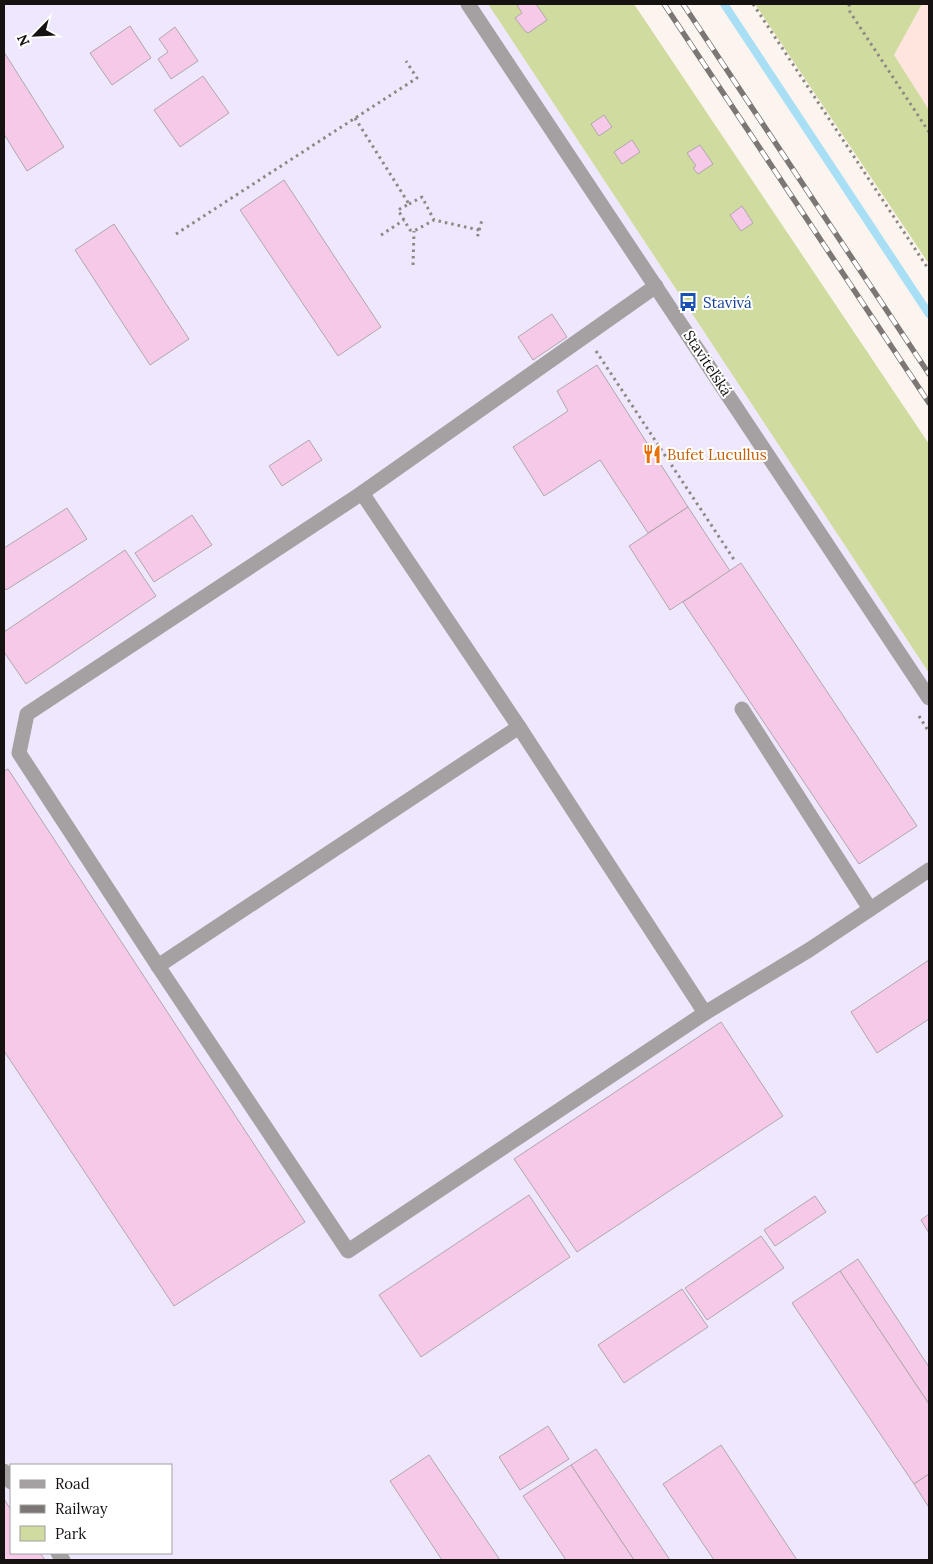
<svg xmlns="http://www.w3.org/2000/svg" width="933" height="1564" viewBox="0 0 933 1564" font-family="Lora,serif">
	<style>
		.commercial { fill: #ffe5dd }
		.industrial { fill: #efe7fd; fill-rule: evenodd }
		.green { fill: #d0dba0 }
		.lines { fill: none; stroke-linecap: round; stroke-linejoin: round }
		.stream { stroke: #a8dff5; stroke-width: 8 }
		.building { fill: #f7c9e8; stroke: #afa7ac }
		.path { stroke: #8e8885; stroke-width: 3; stroke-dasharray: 2.5 4; stroke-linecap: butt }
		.minor { stroke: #a5a0a1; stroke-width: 15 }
		.rail-casing { stroke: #7c7774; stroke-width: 5.5 }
		.rail { stroke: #fff; stroke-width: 4; stroke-dasharray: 11; stroke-linecap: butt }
		.labels { text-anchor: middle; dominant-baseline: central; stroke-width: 4; stroke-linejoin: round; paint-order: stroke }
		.transit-label { font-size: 15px; fill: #164399; stroke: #fff; text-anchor: start }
		.street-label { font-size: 15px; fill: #151211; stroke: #fff }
		.food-label { font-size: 15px; fill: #c56008; stroke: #fff; text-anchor: start }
	</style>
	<rect width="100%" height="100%" fill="#fcf4ee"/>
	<!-- commercial -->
	<polygon class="commercial" points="922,4 929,4 929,110 893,55"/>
	<!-- industrial -->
	<path class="industrial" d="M 4,4 L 488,4 L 929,673 L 929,1560 L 4,1560 ZM 11,1465 L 171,1465 L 171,1553 L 11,1553 Z"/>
	<!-- green -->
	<g class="green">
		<polygon points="488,4 634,4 929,444 929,673"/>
		<polygon points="755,4 922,4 894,55 929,110 929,264"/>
	</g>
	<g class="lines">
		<!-- stream -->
		<polyline class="stream" points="724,4 929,314"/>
	</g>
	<!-- building -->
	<g class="building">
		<polygon points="519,4 536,4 547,20 528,33 525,31 515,18 522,13 517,5"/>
		<polygon points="130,26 151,58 112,85 90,53"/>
		<polygon points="175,27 198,61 171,79 158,59 168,52 159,39"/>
		<polygon points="4,52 64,147 27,171 4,134"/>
		<polygon points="203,76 229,113 180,147 154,110"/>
		<polygon points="604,115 612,127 599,136 591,124"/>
		<polygon points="632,140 640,152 622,164 614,152"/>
		<polygon points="700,145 713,164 698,174 693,168 696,166 687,153"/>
		<polygon points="284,180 381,327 338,356 240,210"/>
		<polygon points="742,206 753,223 741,231 730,215"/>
		<polygon points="114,224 189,339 150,365 75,250"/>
		<polygon points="552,314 567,337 533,360 518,337"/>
		<polygon points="597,365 688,507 648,533 600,460 544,496 513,447 568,411 557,391"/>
		<polygon points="309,440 322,460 282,486 269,466"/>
		<polygon points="688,507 730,571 670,610 629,546"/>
		<polygon points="67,508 87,539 6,590 4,587 4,548"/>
		<polygon points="192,515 212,545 154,582 135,553"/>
		<polygon points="125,550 156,596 26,684 4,652 4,632"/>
		<polygon points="741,563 917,826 859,864 683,602"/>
		<polygon points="8,769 305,1222 174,1306 4,1051 4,771"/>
		<polygon points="929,960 929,1019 877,1053 851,1012"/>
		<polygon points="721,1022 783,1116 577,1252 514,1159"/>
		<polygon points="529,1195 570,1257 421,1357 379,1295"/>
		<polygon points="815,1196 826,1212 775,1246 764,1230"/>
		<polygon points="929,1214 929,1233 921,1220"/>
		<polygon points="761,1236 784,1268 707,1320 685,1288"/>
		<polygon points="858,1259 929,1367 929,1404 840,1271"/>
		<polygon points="840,1271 929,1404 929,1474 914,1484 792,1303"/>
		<polygon points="682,1289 708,1327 624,1383 598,1345"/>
		<polygon points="548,1426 569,1459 520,1490 499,1457"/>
		<polygon points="721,1445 797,1560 714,1560 663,1484"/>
		<polygon points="596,1449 670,1560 634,1560 571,1465"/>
		<polygon points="429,1455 500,1560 442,1560 390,1481"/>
		<polygon points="571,1465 634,1560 566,1560 523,1496"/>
		<polygon points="929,1474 929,1505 928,1506 914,1484"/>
		<polygon points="4,1499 11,1510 11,1553 40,1553 45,1560 4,1560"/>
	</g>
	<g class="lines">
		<!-- path -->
		<g class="path">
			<polyline points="753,4 929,270"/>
			<polyline points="849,4 850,12 929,132"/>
			<polyline points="355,118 409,204 398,210 410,230 414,231 434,220 479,230 477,239"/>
			<polyline points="409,204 422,197 434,220"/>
			<polyline points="479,230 482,220"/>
			<polyline points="176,234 417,78 406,61"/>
			<polyline points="381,235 404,220"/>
			<polyline points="413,265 414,231"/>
			<polyline points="596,351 735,561"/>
			<polyline points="919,716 929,732"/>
		</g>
		<!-- minor -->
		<g class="minor">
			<polyline points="468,4 929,698"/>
			<polyline points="656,286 362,493 27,714 19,753 158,966 348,1251 705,1013 809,950 929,870"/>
			<polyline points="362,493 519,727 705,1013"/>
			<polyline points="742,709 870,909"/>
			<polyline points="158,966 519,727"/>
			<polyline points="4,1471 11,1482"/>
			<polyline points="58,1553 63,1560"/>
		</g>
		<!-- rail casing -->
		<g class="rail-casing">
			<g id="rail">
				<polyline points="664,4 929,403"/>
				<polyline points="683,4 929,374"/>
			</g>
		</g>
		<!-- rail -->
		<use href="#rail" class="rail"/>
	</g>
	<!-- icons -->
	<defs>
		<g id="bus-bare" transform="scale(1.5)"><path d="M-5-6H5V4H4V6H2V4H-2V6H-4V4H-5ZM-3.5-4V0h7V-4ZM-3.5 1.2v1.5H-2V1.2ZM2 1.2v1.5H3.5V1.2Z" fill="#1a4fb4" stroke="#fff" stroke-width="2.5" paint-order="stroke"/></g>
		<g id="restaurant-bare" transform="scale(1.5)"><path d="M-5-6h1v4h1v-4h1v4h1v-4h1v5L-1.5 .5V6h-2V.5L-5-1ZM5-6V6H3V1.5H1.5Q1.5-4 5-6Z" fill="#e8710a" stroke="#fff" stroke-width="2.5" paint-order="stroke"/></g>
	</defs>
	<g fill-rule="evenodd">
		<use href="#bus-bare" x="688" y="302"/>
		<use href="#restaurant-bare" x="652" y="454"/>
	</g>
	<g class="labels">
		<!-- transit labels -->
		<g class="transit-label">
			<text x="703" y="302">Stavivá</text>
		</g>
		<!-- street labels -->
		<g class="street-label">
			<text transform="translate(708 363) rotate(57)">Staviteľská</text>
		</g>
		<!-- food labels -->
		<g class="food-label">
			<text x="667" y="454">Bufet Lucullus</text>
		</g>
	</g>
	<!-- border -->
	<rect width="933" height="1564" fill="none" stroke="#151211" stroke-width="10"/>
	<!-- legend -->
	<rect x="10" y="1464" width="162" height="90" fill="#ffffff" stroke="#a1a0a0"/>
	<rect x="20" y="1480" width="25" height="8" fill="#a5a0a1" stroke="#a1a0a0"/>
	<text x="55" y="1489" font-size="15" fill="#151211">Road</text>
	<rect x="20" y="1505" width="25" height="8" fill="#7c7774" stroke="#a1a0a0"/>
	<text x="55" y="1514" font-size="15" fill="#151211">Railway</text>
	<rect x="20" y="1526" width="25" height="15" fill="#d0dba0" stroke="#a1a0a0"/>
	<text x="55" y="1539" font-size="15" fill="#151211">Park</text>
	<!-- north arrow -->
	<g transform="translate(35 35) rotate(246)" stroke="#ffffff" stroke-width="4" paint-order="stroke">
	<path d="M0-4L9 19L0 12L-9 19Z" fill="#151211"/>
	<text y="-8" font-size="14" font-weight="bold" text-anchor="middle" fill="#151211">N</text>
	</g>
</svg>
